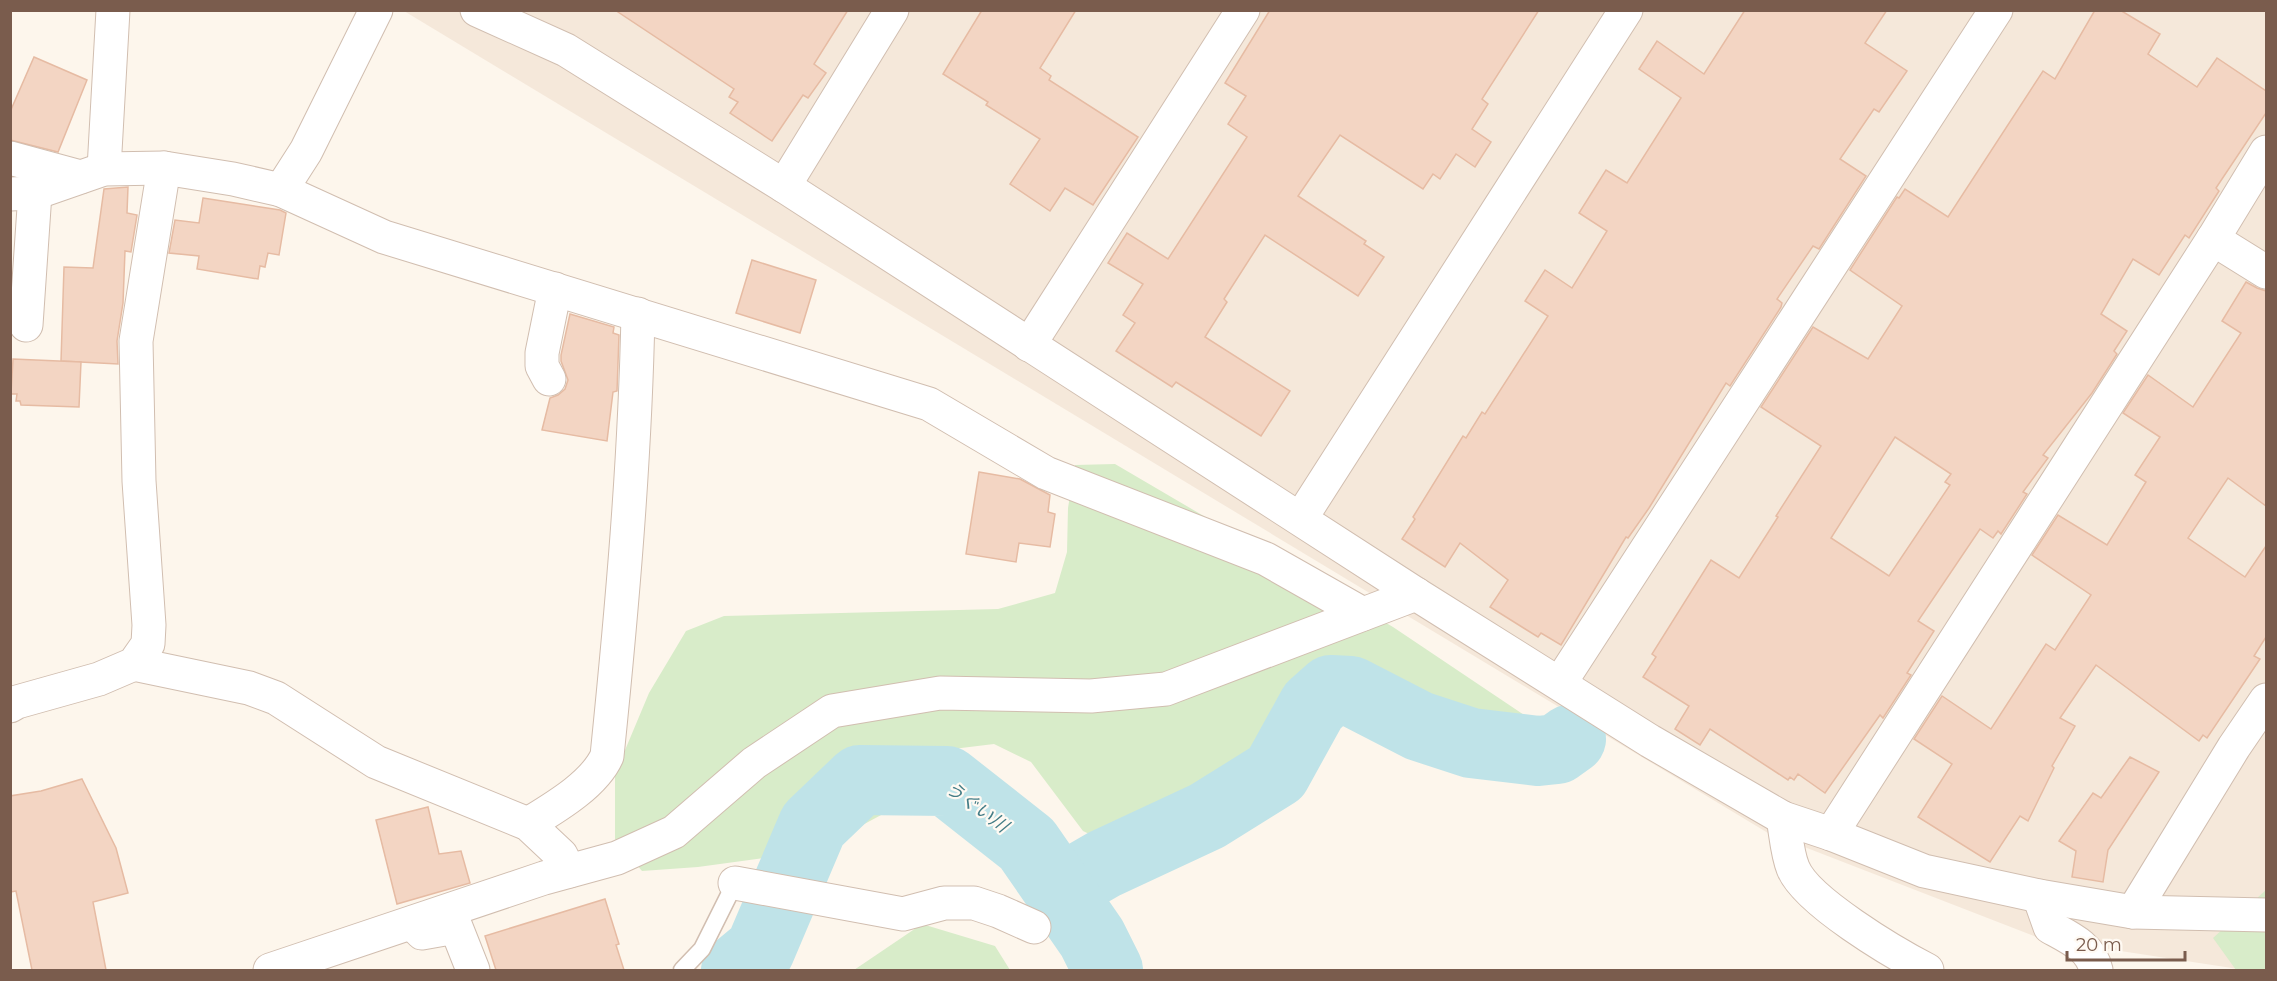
<svg xmlns="http://www.w3.org/2000/svg" width="2277" height="981" viewBox="0 0 2277 981" font-family="Montserrat,'Noto Sans JP',sans-serif">
	<style>
		.residential { fill: #f5e8da }
		.green { fill: #d8ecc9 }
		.lines { fill: none; stroke-linecap: round; stroke-linejoin: round }
		.river { stroke: #bfe3e8; stroke-width: 70 }
		.building { fill: #f3d5c3; stroke: #e6bba3; stroke-width: 1.5; fill-rule: evenodd }
		.service-casing { stroke: #d1beb0; stroke-width: 19 }
		.minor-casing { stroke: #d1beb0; stroke-width: 35 }
		.tertiary-casing { stroke: #d1beb0; stroke-width: 35 }
		.service { stroke: #fff; stroke-width: 16 }
		.minor { stroke: #fff; stroke-width: 33 }
		.tertiary { stroke: #fff; stroke-width: 33 }
		.labels { text-anchor: middle; dominant-baseline: central; stroke-width: 4.5; stroke-linejoin: round; paint-order: stroke }
		.water-label { font-size: 18px; font-style: italic; fill: #437c86; stroke: #fffaf3 }
	</style>
	<rect width="100%" height="100%" fill="#fdf6ec"/>
	<!-- residential -->
	<polygon class="residential" points="404,11 2266,11 2266,970 2245,970 2042,939 1768,833"/>
	<!-- green -->
	<g class="green">
		<polygon points="1115,464 1393,627 1530,719 1521,741 1504,748 1393,716 1345,715 1149,837 1116,847 1083,831 1031,762 994,744 953,749 883,814 814,851 698,867 642,871 615,839 615,774 649,693 686,631 724,616 998,609 1055,593 1067,552 1068,508 1075,465"/>
		<polygon points="2266,890 2266,970 2236,970 2213,938"/>
		<polygon points="922,924 995,946 1010,970 854,970"/>
	</g>
	<g class="lines">
		<!-- river -->
		<g class="river">
			<polyline points="1059,890 1104,864 1207,816 1276,773 1313,706 1331,690 1351,691 1419,726 1471,743 1538,751 1557,749 1571,739"/>
			<polyline points="736,970 760,950 813,825 860,780 947,781 1027,844 1092,938 1108,970"/>
		</g>
	</g>
	<!-- building -->
	<g class="building">
		<polygon points="615,10 848,10 814,64 826,73 808,98 803,95 772,141 730,113 738,102 729,97 734,89"/>
		<polygon points="982,10 1076,10 1040,68 1051,76 1049,80 1138,137 1093,205 1065,188 1050,211 1010,184 1040,139 986,105 988,102 943,74"/>
		<polygon points="1270,10 1539,10 1482,99 1488,104 1472,129 1491,142 1475,167 1456,154 1440,179 1433,174 1423,189 1340,135 1298,196 1366,241 1364,244 1384,257 1358,296 1265,235 1224,299 1227,302 1205,337 1290,391 1261,436 1176,382 1172,387 1116,351 1135,323 1123,315 1143,284 1108,263 1127,233 1168,259 1247,137 1228,124 1246,96 1225,83"/>
		<polygon points="1745,10 1887,10 1865,43 1907,71 1879,112 1874,109 1840,159 1866,176 1819,249 1813,246 1777,299 1782,303 1781,307 1730,386 1726,383 1649,508 1628,538 1626,537 1561,645 1541,633 1538,637 1490,607 1508,580 1460,543 1445,567 1402,539 1415,519 1413,517 1463,436 1466,438 1482,412 1485,414 1548,316 1525,301 1545,270 1572,288 1607,231 1579,213 1606,170 1627,183 1681,98 1639,69 1657,41 1704,74"/>
		<path d="M 2095,10 L 2120,10 L 2160,34 L 2148,54 L 2197,87 L 2217,58 L 2266,91 L 2266,113 L 2216,188 L 2219,191 L 2189,238 L 2185,235 L 2159,275 L 2133,259 L 2101,314 L 2127,331 L 2114,351 L 2117,354 L 2092,393 L 2043,455 L 2048,458 L 2023,492 L 2027,494 L 2001,534 L 1998,531 L 1993,538 L 1980,529 L 1918,621 L 1934,631 L 1907,673 L 1911,675 L 1883,718 L 1880,715 L 1825,793 L 1798,774 L 1794,780 L 1790,777 L 1788,780 L 1710,729 L 1700,745 L 1675,729 L 1689,706 L 1643,677 L 1656,657 L 1652,654 L 1711,560 L 1739,578 L 1778,517 L 1776,516 L 1821,446 L 1761,407 L 1813,327 L 1868,359 L 1902,306 L 1850,270 L 1897,197 L 1899,198 L 1905,189 L 1948,217 L 2043,71 L 2055,79 ZM 1895,437 L 1951,474 L 1945,482 L 1950,485 L 1889,576 L 1831,538 Z"/>
		<polygon points="34,57 87,80 58,152 10,140 10,112"/>
		<polygon points="128,187 127,213 137,215 131,252 125,251 123,303 117,341 118,364 61,361 64,267 93,268 104,189"/>
		<polygon points="203,198 280,210 286,213 279,255 268,253 265,267 260,266 258,279 197,269 199,256 169,253 175,220 199,223"/>
		<polygon points="752,260 816,280 800,333 736,313"/>
		<polygon points="2246,282 2257,288 2266,291 2266,506 2228,478 2188,538 2245,577 2266,546 2266,637 2254,656 2260,659 2207,738 2203,735 2199,741 2096,665 2060,718 2075,726 2052,766 2054,768 2028,821 2020,816 1990,862 1918,817 1952,764 1914,739 1942,696 1991,729 2046,644 2055,650 2091,595 2032,555 2058,515 2107,545 2146,482 2135,475 2160,437 2123,413 2148,375 2193,407 2241,333 2222,321"/>
		<polygon points="570,314 614,327 613,333 619,335 617,391 613,392 607,441 542,430 550,398 558,395 565,389 568,380 561,361 561,355"/>
		<polygon points="13,359 81,362 79,407 21,405 20,401 16,401 17,394 11,394"/>
		<polygon points="979,472 1020,479 1050,495 1048,512 1055,514 1050,547 1019,543 1016,562 966,554"/>
		<polygon points="2130,757 2159,772 2108,850 2103,882 2072,877 2076,851 2059,841 2093,793 2101,798"/>
		<polygon points="82,779 116,848 128,893 93,902 106,970 32,970 16,891 10,892 10,796 41,791"/>
		<polygon points="428,807 439,854 461,851 470,883 397,904 376,820"/>
		<polygon points="605,899 619,944 616,945 624,970 496,970 485,936"/>
	</g>
	<g class="lines">
		<!-- service casing -->
		<g class="service-casing">
			<polyline id="service" points="682,970 702,949 735,883"/>
		</g>
		<!-- minor casing -->
		<g class="minor-casing">
			<g id="minor">
				<polyline points="10,158 80,177"/>
				<polyline points="104,169 113,10"/>
				<polyline points="784,186 892,10"/>
				<polyline points="281,190 306,151 376,10"/>
				<polyline points="10,194 35,193 104,169 164,168 233,179 281,190 384,237 929,404 1046,473 1266,559 1363,614"/>
				<polyline points="2213,239 2266,272"/>
				<polyline points="26,325 35,193"/>
				<polyline points="1029,345 1243,10"/>
				<polyline points="549,379 542,366 542,353 555,289"/>
				<polyline points="134,664 249,688 276,698 376,762 528,824 561,855 569,871"/>
				<polyline points="1560,683 1996,10"/>
				<polyline points="10,706 17,702 99,679 134,664 148,644 149,625 139,481 136,341 164,168"/>
				<path d="M 1783,818 C 1786,834 1787,853 1793,868 C 1806,901 1894,953 1927,970"/>
				<path d="M 528,824 C 554,808 594,785 607,756 C 622,609 635,462 638,314"/>
				<polyline points="1831,834 2213,239 2266,152"/>
				<polyline points="735,883 903,914 944,903 974,903 998,911 1034,927"/>
				<path d="M 2039,896 L 2050,927 C 2070,938 2091,947 2096,970"/>
				<polyline points="2133,912 2234,747 2266,700"/>
				<polyline points="417,928 422,933 456,927 473,970"/>
				<polyline points="270,970 544,878 617,858 674,832 754,763 832,711 940,693 1091,696 1166,689 1416,594"/>
			</g>
		</g>
		<!-- tertiary casing -->
		<g class="tertiary-casing">
			<g id="tertiary">
				<polyline points="477,10 566,50 784,186 1416,594 1650,741 1783,818 1831,834 1924,871 2039,896 2133,912 2266,915"/>
				<polyline points="1301,518 1626,10"/>
			</g>
		</g>
		<!-- service -->
		<use href="#service" class="service"/>
		<!-- minor -->
		<use href="#minor" class="minor"/>
		<!-- tertiary -->
		<use href="#tertiary" class="tertiary"/>
	</g>
	<g class="labels">
		<!-- water labels -->
		<g class="water-label">
			<text transform="translate(977 807) rotate(36)">うぐい川</text>
		</g>
	</g>
	<!-- border -->
	<rect width="2277" height="981" fill="none" stroke="#7a5c4d" stroke-width="24"/>
	<!-- scale -->
	<path d="M2067 951v9h118v-9" fill="none" stroke="#7a5c4d" stroke-width="3"/>
	<text x="2076" y="951" font-size="18" fill="#7a5c4d" stroke="#fffaf3" stroke-width="4.5" paint-order="stroke">20 m</text>
</svg>
